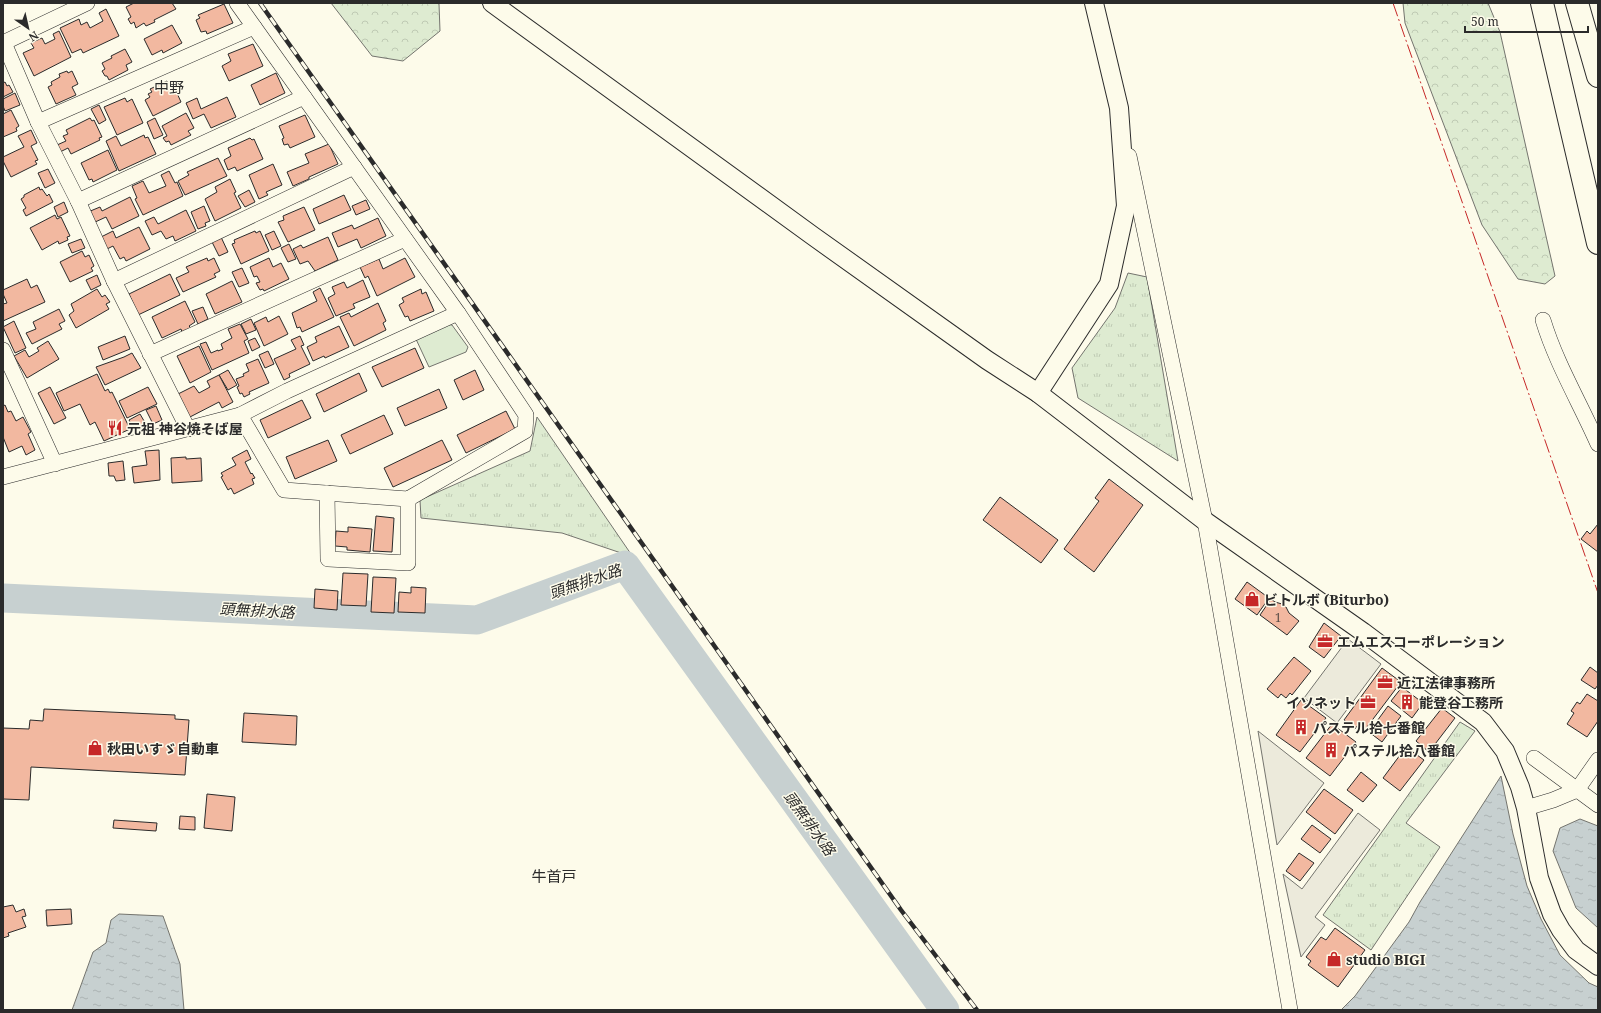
<svg xmlns="http://www.w3.org/2000/svg" width="1601" height="1013" viewBox="0 0 1601 1013" font-family="'Noto Serif','Noto Sans JP',serif">
	<style>
		.grass { fill: url(#grass-tufts); stroke: #74746e }
		.forest { fill: url(#forest-crowns); stroke: #74746e }
		.park { fill: #deebd1; stroke: #74746e }
		.parking { fill: #eceadb; stroke: #74746e }
		.water { fill: url(#water-ripples); stroke: #74746e }
		.lines { fill: none; stroke-linecap: round; stroke-linejoin: round }
		.river { stroke: #c7d0d0; stroke-width: 29 }
		.building { fill: #f2b8a0; stroke: #2b2b2b }
		.minor-casing { stroke: #2b2b2b; stroke-width: 16 }
		.tertiary-casing { stroke: #2b2b2b; stroke-width: 20 }
		.motorway-casing { stroke: #2b2b2b; stroke-width: 24 }
		.minor { stroke: #fdfbea; stroke-width: 15 }
		.tertiary { stroke: #fdfbea; stroke-width: 18 }
		.motorway { stroke: #fdfbea; stroke-width: 22 }
		.rail-casing { stroke: #2b2b2b; stroke-width: 4.5 }
		.rail { stroke: #fdfbea; stroke-width: 3; stroke-dasharray: 9; stroke-linecap: butt }
		.power { stroke: #c62828; stroke-width: 1; stroke-dasharray: 14 3 2 3; stroke-linecap: butt }
		.labels { text-anchor: middle; dominant-baseline: central; stroke-width: 3; stroke-linejoin: round; paint-order: stroke }
		.number-label { font-size: 12px; fill: #5d4e48 }
		.poi-label { font-size: 14px; font-weight: bold; fill: #2b2b2b; stroke: #fdfbea; text-anchor: start }
		.neighbourhood-label { font-size: 15px; fill: #2b2b2b; stroke: #fdfbea }
		.water-label { font-size: 15px; font-style: italic; fill: #2b2b2b; stroke: #fdfbea }
	</style>
	<defs>
		<pattern id="grass-tufts" width="24" height="20" patternUnits="userSpaceOnUse"><rect width="24" height="20" fill="#deebd1"/><path d="M3 7l-1-3M5 7V3M7 7l1-3M15 17l-1-3M17 17v-4M19 17l1-3" fill="none" stroke="#bfcab4"/></pattern>
		<pattern id="forest-crowns" width="20" height="18" patternUnits="userSpaceOnUse"><rect width="20" height="18" fill="#deebd1"/><path d="M2 6a3 3 0 1 1 6 0M12 15a3 3 0 1 1 6 0" fill="none" stroke="#bfcab4"/></pattern>
		<pattern id="water-ripples" width="26" height="14" patternUnits="userSpaceOnUse"><rect width="26" height="14" fill="#c7d0d0"/><path d="M2 4q2-2 4 0t4 0M15 11q2-2 4 0t4 0" fill="none" stroke="#abb3b3"/></pattern>
	</defs>
	<rect width="100%" height="100%" fill="#fdfbea"/>
	<!-- grass -->
	<g class="grass">
		<polygon points="1128,273 1147,277 1178,461 1078,398 1072,368 1115,308"/>
		<polygon points="537,417 633,557 562,533 421,518 420,500 530,451"/>
		<polygon points="1460,722 1475,731 1406,823 1440,847 1371,950 1323,915"/>
	</g>
	<!-- forest -->
	<g class="forest">
		<polygon points="331,3 437,3 439,4 440,31 403,61 372,56"/>
		<polygon points="1403,3 1488,3 1500,32 1555,276 1545,284 1518,279 1482,225 1405,23"/>
	</g>
	<!-- park -->
	<polygon class="park" points="445,324 452,325 468,347 466,352 429,367 415,337"/>
	<!-- parking -->
	<g class="parking">
		<polygon points="1348,639 1381,664 1337,723 1304,698"/>
		<polygon points="1258,731 1324,783 1277,845"/>
		<polygon points="1358,813 1380,830 1315,917 1325,925 1301,957 1283,874 1302,889"/>
	</g>
	<!-- water -->
	<g class="water">
		<polygon points="1501,776 1513,834 1527,886 1541,919 1560,955 1589,983 1598,987 1598,1010 1341,1010 1355,996 1409,922 1420,902"/>
		<polygon points="1580,819 1598,826 1598,928 1576,908 1553,851 1560,828"/>
		<polygon points="119,914 163,916 180,964 184,1010 72,1010 93,952 106,943 111,920"/>
	</g>
	<g class="lines">
		<!-- river -->
		<polyline class="river" points="3,598 477,620 625,565 945,1010"/>
	</g>
	<!-- building -->
	<g class="building">
		<polygon points="134,3 172,3 176,9 154,20 155,22 146,26 144,23 136,28 134,22 131,24 128,19 131,17 126,7"/>
		<polygon points="224,4 233,23 207,34 206,31 201,32 196,20 200,18 198,15"/>
		<polygon points="106,9 119,36 83,53 81,49 72,53 60,28 79,19 81,25 87,22 90,28 103,21 99,13"/>
		<polygon points="172,25 182,43 163,53 162,50 152,55 144,39"/>
		<polygon points="59,31 71,57 34,76 23,53 34,48 31,43 42,38 45,44 55,39 53,34"/>
		<polygon points="253,44 263,66 229,81 222,66 231,61 228,54"/>
		<polygon points="125,49 132,62 126,65 128,70 109,80 107,76 105,76 102,71 105,69 102,63 112,58 111,56"/>
		<polygon points="67,71 68,73 72,71 78,84 72,87 76,95 56,104 48,87 52,85 51,82 60,77 59,74"/>
		<polygon points="276,73 285,93 260,105 251,85"/>
		<polygon points="167,81 168,84 172,82 181,102 153,116 145,100 150,97 148,94 152,92 150,89"/>
		<polygon points="5,82 7,86 9,85 13,92 3,97 3,83"/>
		<polygon points="15,93 20,105 5,111 3,106 3,99"/>
		<polygon points="227,97 236,117 211,128 204,114 193,119 186,103 197,98 201,109"/>
		<polygon points="125,98 127,102 132,99 143,123 117,135 104,107"/>
		<polygon points="99,105 106,120 99,124 91,109"/>
		<polygon points="11,110 19,126 16,128 17,131 3,137 3,114"/>
		<polygon points="186,113 194,128 188,131 191,135 171,145 169,141 166,142 163,138 167,136 162,126"/>
		<polygon points="305,115 315,137 290,148 288,144 284,145 282,139 284,138 279,126"/>
		<polygon points="90,118 92,121 94,120 102,137 99,138 100,140 71,154 68,148 60,152 57,145 66,141 63,136 68,134 66,130"/>
		<polygon points="155,118 163,135 154,139 147,122"/>
		<polygon points="31,130 37,143 31,146 38,160 35,161 37,164 11,177 3,161 3,157 24,147 18,136"/>
		<polygon points="144,135 145,138 148,137 156,154 119,171 106,141 116,136 121,146"/>
		<polygon points="250,138 252,140 254,139 263,159 237,171 235,167 228,170 224,160 231,156 228,148"/>
		<polygon points="329,144 338,164 309,177 309,179 293,186 287,172 309,163 305,154"/>
		<polygon points="108,150 117,170 93,182 92,179 89,180 81,163"/>
		<polygon points="218,158 227,176 185,195 178,181 189,175 187,172"/>
		<polygon points="273,164 282,185 266,192 268,195 259,199 249,175"/>
		<polygon points="48,169 55,183 45,188 38,173"/>
		<polygon points="169,171 175,183 177,182 183,196 143,215 135,199 137,198 132,186 143,181 149,193 166,186 161,175"/>
		<polygon points="230,179 236,192 234,193 241,208 215,221 205,199 217,192 215,187"/>
		<polygon points="39,187 40,190 42,189 47,196 49,194 53,202 26,216 23,210 26,208 21,199 24,197 24,195"/>
		<polygon points="249,190 255,202 245,207 238,196"/>
		<polygon points="344,195 351,210 319,224 313,209"/>
		<polygon points="130,197 139,216 112,229 106,217 93,223 88,212 100,207 102,211"/>
		<polygon points="366,200 370,209 356,215 352,206"/>
		<polygon points="64,202 68,212 58,217 54,207"/>
		<polygon points="204,206 210,221 205,223 206,226 198,229 191,212"/>
		<polygon points="304,207 315,230 288,242 278,222 284,220 283,216"/>
		<polygon points="186,210 196,231 175,241 173,236 166,239 161,231 152,235 145,221 154,217 158,224"/>
		<polygon points="55,215 57,219 61,217 70,236 67,237 68,240 59,244 58,241 42,250 30,228"/>
		<polygon points="378,218 386,236 361,248 357,239 338,247 332,233 352,225 354,229"/>
		<polygon points="139,227 150,249 126,261 124,257 120,259 113,246 105,250 99,238 113,231 116,238"/>
		<polygon points="255,231 256,233 260,231 269,251 241,264 232,244 235,243 234,240"/>
		<polygon points="274,231 281,246 272,250 265,235"/>
		<polygon points="221,237 228,252 219,256 212,242"/>
		<polygon points="328,237 338,260 315,271 308,261 300,264 293,249 301,245 303,248"/>
		<polygon points="81,239 85,248 72,253 68,244"/>
		<polygon points="289,244 296,259 288,262 281,248"/>
		<polygon points="82,251 85,257 89,255 94,266 91,268 93,271 70,282 60,262"/>
		<polygon points="207,258 208,261 214,258 220,271 214,274 216,277 183,292 176,278 189,272 186,267"/>
		<polygon points="269,258 273,267 281,263 289,279 264,291 263,289 260,290 256,283 260,282 257,276 254,277 250,267"/>
		<polygon points="405,258 415,277 377,296 368,276 365,278 360,267 379,259 383,269"/>
		<polygon points="242,268 249,283 239,287 232,272"/>
		<polygon points="170,274 180,295 138,315 129,294"/>
		<polygon points="97,275 101,285 91,290 86,280"/>
		<polygon points="27,279 31,288 37,285 45,302 3,321 3,304 7,303 3,294 3,290"/>
		<polygon points="363,280 370,297 353,304 355,308 336,316 328,298 335,294 332,287 344,282 347,288"/>
		<polygon points="232,281 242,302 215,314 206,294"/>
		<polygon points="320,288 334,317 302,332 300,327 297,328 292,313 317,301 313,292"/>
		<polygon points="97,289 102,297 105,295 110,302 106,304 109,309 76,328 69,315 74,311 71,304"/>
		<polygon points="421,289 422,294 426,292 434,311 410,321 408,316 405,317 399,305 404,302 402,298"/>
		<polygon points="185,301 195,322 189,326 191,328 182,332 181,329 162,338 152,317"/>
		<polygon points="378,303 386,321 383,323 386,330 354,346 340,317 349,313 351,317"/>
		<polygon points="203,307 208,319 198,324 192,311"/>
		<polygon points="59,309 65,321 59,324 62,329 32,344 26,333 36,329 33,322"/>
		<polygon points="279,316 288,334 264,346 254,323 266,317 268,322"/>
		<polygon points="251,319 256,330 246,334 241,324"/>
		<polygon points="14,321 26,348 15,353 3,327"/>
		<polygon points="240,324 248,339 244,341 249,353 212,370 200,344 206,342 211,353 218,350 218,351 223,349 221,344 232,338 228,329"/>
		<polygon points="339,326 349,347 325,358 324,356 313,361 307,347 317,342 315,337"/>
		<polygon points="125,336 130,349 103,360 98,347"/>
		<polygon points="300,336 304,345 301,346 310,364 289,374 290,377 284,380 274,359 296,349 291,340"/>
		<polygon points="255,338 260,347 252,351 248,341"/>
		<polygon points="48,341 59,359 27,378 14,356 25,350 29,357 39,351 37,348"/>
		<polygon points="199,346 211,372 190,383 177,356"/>
		<polygon points="415,348 424,368 382,387 372,367"/>
		<polygon points="268,351 274,364 265,368 259,355"/>
		<polygon points="132,353 141,368 105,385 96,367 124,357"/>
		<polygon points="258,359 269,383 249,392 250,394 244,397 242,393 240,394 237,387 239,386 236,379 244,376 243,374 249,371 246,364"/>
		<polygon points="228,370 237,385 228,390 219,375"/>
		<polygon points="475,370 484,390 463,400 454,380"/>
		<polygon points="359,373 367,391 324,412 316,394"/>
		<polygon points="97,374 105,391 108,389 110,393 112,392 130,429 104,441 95,422 90,425 80,404 64,411 56,393"/>
		<polygon points="219,375 233,402 222,408 219,402 188,418 176,395 194,386 199,393 210,387 207,381"/>
		<polygon points="50,387 66,418 54,424 38,393"/>
		<polygon points="148,387 157,404 127,418 119,401"/>
		<polygon points="439,389 447,408 405,426 397,408"/>
		<polygon points="302,400 311,418 268,438 260,420"/>
		<polygon points="5,405 8,412 11,411 16,421 23,417 31,432 28,434 35,450 26,455 22,446 9,452 3,437 3,406"/>
		<polygon points="156,406 162,420 153,424 146,410"/>
		<polygon points="506,411 515,429 466,453 457,435"/>
		<polygon points="140,414 147,426 135,432 129,420"/>
		<polygon points="384,415 393,434 350,454 341,435"/>
		<polygon points="328,440 337,461 295,479 286,457"/>
		<polygon points="442,440 452,460 393,487 384,468"/>
		<polygon points="159,450 160,480 134,483 132,467 147,465 145,451"/>
		<polygon points="247,450 251,459 245,462 251,474 252,473 255,478 252,479 254,484 234,494 231,488 228,490 221,477 223,476 221,473 236,465 232,458"/>
		<polygon points="186,457 186,459 201,458 202,481 172,483 171,458"/>
		<polygon points="123,461 125,480 116,481 114,476 109,476 108,463"/>
		<polygon points="1109,479 1143,505 1094,572 1064,549 1099,501 1095,498"/>
		<polygon points="1000,497 1058,540 1041,563 983,520"/>
		<polygon points="376,516 394,518 392,552 373,551"/>
		<polygon points="1598,524 1598,552 1581,539 1587,531 1590,534"/>
		<polygon points="348,527 372,529 370,552 347,550 347,547 335,546 336,531 348,532"/>
		<polygon points="343,573 368,574 366,606 341,605"/>
		<polygon points="373,577 396,578 394,613 371,612"/>
		<polygon points="1247,582 1269,598 1257,615 1235,599"/>
		<polygon points="411,587 426,588 425,613 398,612 399,592 411,593"/>
		<polygon points="315,589 338,591 337,610 314,608"/>
		<polygon points="1271,599 1275,602 1282,604 1286,607 1289,613 1299,621 1287,635 1260,615"/>
		<polygon points="1324,623 1341,636 1324,658 1309,647"/>
		<polygon points="1294,657 1311,671 1292,695 1290,693 1286,698 1281,694 1278,698 1267,689"/>
		<polygon points="1590,667 1598,673 1598,685 1595,689 1581,680"/>
		<polygon points="1382,668 1401,682 1364,731 1357,726 1355,729 1344,720"/>
		<polygon points="1402,687 1423,703 1412,718 1391,701"/>
		<polygon points="1587,694 1598,701 1598,721 1587,737 1567,724 1574,713 1571,711 1577,702 1580,704"/>
		<polygon points="1301,700 1326,718 1300,752 1276,735"/>
		<polygon points="1388,706 1401,716 1382,742 1369,732"/>
		<polygon points="1442,708 1455,718 1429,752 1416,741"/>
		<polygon points="44,709 175,715 175,719 189,720 185,775 31,767 29,800 3,799 3,728 29,729 30,720 43,721"/>
		<polygon points="244,713 297,716 296,745 242,742"/>
		<polygon points="1332,724 1356,742 1330,776 1306,758"/>
		<polygon points="1406,747 1424,760 1400,791 1383,778"/>
		<polygon points="1361,772 1377,785 1363,802 1347,790"/>
		<polygon points="1324,789 1353,810 1335,834 1306,812"/>
		<polygon points="207,794 235,797 232,831 204,828"/>
		<polygon points="180,816 195,817 195,830 179,829"/>
		<polygon points="114,820 157,823 156,831 113,828"/>
		<polygon points="1312,825 1331,839 1320,853 1301,839"/>
		<polygon points="1299,853 1314,863 1300,881 1286,871"/>
		<polygon points="13,905 16,912 24,909 26,916 22,917 26,927 8,933 9,936 3,938 3,907"/>
		<polygon points="71,909 72,924 47,926 46,910"/>
		<polygon points="1335,928 1365,950 1338,987 1308,965 1311,961 1306,957 1321,937 1326,940"/>
	</g>
	<g class="lines">
		<!-- minor casing -->
		<g class="minor-casing">
			<g id="minor">
				<polyline points="237,3 458,313 526,415 525,431 408,499 284,490 240,415"/>
				<polyline points="3,43 87,3"/>
				<polyline points="4,43 38,122 78,201 114,281 188,429"/>
				<polyline points="38,122 254,27"/>
				<polyline points="1129,156 1205,521 1290,1010"/>
				<polyline points="78,201 304,97"/>
				<polyline points="114,281 354,167"/>
				<path d="M 1543,320 C 1556,363 1580,403 1598,444"/>
				<polyline points="3,350 55,464"/>
				<polyline points="150,354 405,239"/>
				<polyline points="3,477 240,415 287,391 458,313"/>
				<polyline points="327,493 328,559 408,563 408,499"/>
				<polyline points="1534,758 1598,805"/>
				<polyline points="1526,808 1553,800 1577,790 1598,760"/>
			</g>
		</g>
		<!-- tertiary casing -->
		<g class="tertiary-casing">
			<g id="tertiary">
				<polyline points="492,3 813,236 987,360 1038,393 1205,521 1363,632 1483,722 1505,751 1520,787 1526,808 1539,878 1552,914 1561,930 1576,950 1598,966"/>
				<polyline points="1038,393 1109,284 1126,206 1119,108 1094,3"/>
			</g>
		</g>
		<!-- motorway casing -->
		<g class="motorway-casing">
			<g id="motorway">
				<polyline points="1542,3 1598,243"/>
				<polyline points="1577,3 1598,76"/>
			</g>
		</g>
		<!-- minor -->
		<use href="#minor" class="minor"/>
		<!-- tertiary -->
		<use href="#tertiary" class="tertiary"/>
		<!-- motorway -->
		<use href="#motorway" class="motorway"/>
		<!-- rail casing -->
		<g class="rail-casing">
			<polyline id="rail" points="260,3 901,910 977,1010"/>
		</g>
		<!-- rail -->
		<use href="#rail" class="rail"/>
		<!-- power -->
		<polyline class="power" points="1393,3 1598,593"/>
	</g>
	<!-- icons -->
	<defs>
		<g id="restaurant-bare" transform="scale(1.2)"><path d="M-5-6h1v4h1v-4h1v4h1v-4h1v5L-1.5 .5V6h-2V.5L-5-1ZM5-6V6H3V1.5H1.5Q1.5-4 5-6Z" fill="#c62828" stroke="#fdfbea" stroke-width="2.5" paint-order="stroke"/></g>
		<g id="shop-bare" transform="scale(1.2)"><path d="M-5-2.5h2.3a2.7 3.5 0 0 1 5.4 0H5L5.5 6h-11ZM-1.5-2.5h3a1.5 2.3 0 0 0-3 0Z" fill="#c62828" stroke="#fdfbea" stroke-width="2.5" paint-order="stroke"/></g>
		<g id="office-bare" transform="scale(1.2)"><path d="M-6-3h4V-5.5h4V-3h4V5H-6ZM-1-4.5V-3h2v-1.5ZM-6 0V1H6V0Z" fill="#c62828" stroke="#fdfbea" stroke-width="2.5" paint-order="stroke"/></g>
		<g id="building-bare" transform="scale(1.2)"><path d="M-4-6H4V6H1V3H-1V6H-4ZM-2.5-4.3h1.7v1.8h-1.7ZM.8-4.3h1.7v1.8H.8ZM-2.5-1h1.7V.8h-1.7ZM.8-1h1.7V.8H.8Z" fill="#c62828" stroke="#fdfbea" stroke-width="2.5" paint-order="stroke"/></g>
	</defs>
	<g fill-rule="evenodd">
		<use href="#restaurant-bare" x="115" y="428"/>
		<use href="#shop-bare" x="1252" y="599"/>
		<use href="#office-bare" x="1325" y="641"/>
		<use href="#office-bare" x="1385" y="682"/>
		<use href="#office-bare" x="1368" y="702"/>
		<use href="#building-bare" x="1407" y="702"/>
		<use href="#building-bare" x="1301" y="727"/>
		<use href="#shop-bare" x="95" y="748"/>
		<use href="#building-bare" x="1331" y="750"/>
		<use href="#shop-bare" x="1334" y="959"/>
	</g>
	<g class="labels">
		<!-- number labels -->
		<g class="number-label">
			<text x="1278" y="617">1</text>
		</g>
		<!-- poi labels -->
		<g class="poi-label">
			<text x="127" y="428">元祖 神谷焼そば屋</text>
			<text x="1264" y="599">ビトルボ (Biturbo)</text>
			<text x="1337" y="641">エムエスコーポレーション</text>
			<text x="1397" y="682">近江法律事務所</text>
			<text x="1356" y="702" text-anchor="end">イソネット</text>
			<text x="1419" y="702">能登谷工務所</text>
			<text x="1313" y="727">パステル拾七番館</text>
			<text x="107" y="748">秋田いすゞ自動車</text>
			<text x="1343" y="750">パステル拾八番館</text>
			<text x="1346" y="959">studio BIGI</text>
		</g>
		<!-- neighbourhood labels -->
		<g class="neighbourhood-label">
			<text x="169" y="87">中野</text>
			<text x="554" y="876">牛首戸</text>
		</g>
		<!-- water labels -->
		<g class="water-label">
			<text transform="translate(585 581) rotate(-19)">頭無排水路</text>
			<text transform="translate(257 610) rotate(3)">頭無排水路</text>
			<text transform="translate(810 823) rotate(54)">頭無排水路</text>
		</g>
	</g>
	<!-- border -->
	<rect width="1601" height="1013" fill="none" stroke="#2b2b2b" stroke-width="8"/>
	<!-- north arrow -->
	<g transform="translate(28 28) rotate(146)" stroke="#fdfbea" stroke-width="3" paint-order="stroke">
	<path d="M0-3L7 15L0 10L-7 15Z" fill="#2b2b2b"/>
	<text y="-6" font-size="11" font-weight="bold" text-anchor="middle" fill="#2b2b2b">N</text>
	</g>
	<!-- scale -->
	<path d="M1465 26v6h123v-6" fill="none" stroke="#2b2b2b" stroke-width="2"/>
	<text x="1471" y="26" font-size="12" fill="#2b2b2b" stroke="#fdfbea" stroke-width="3" paint-order="stroke">50 m</text>
</svg>
